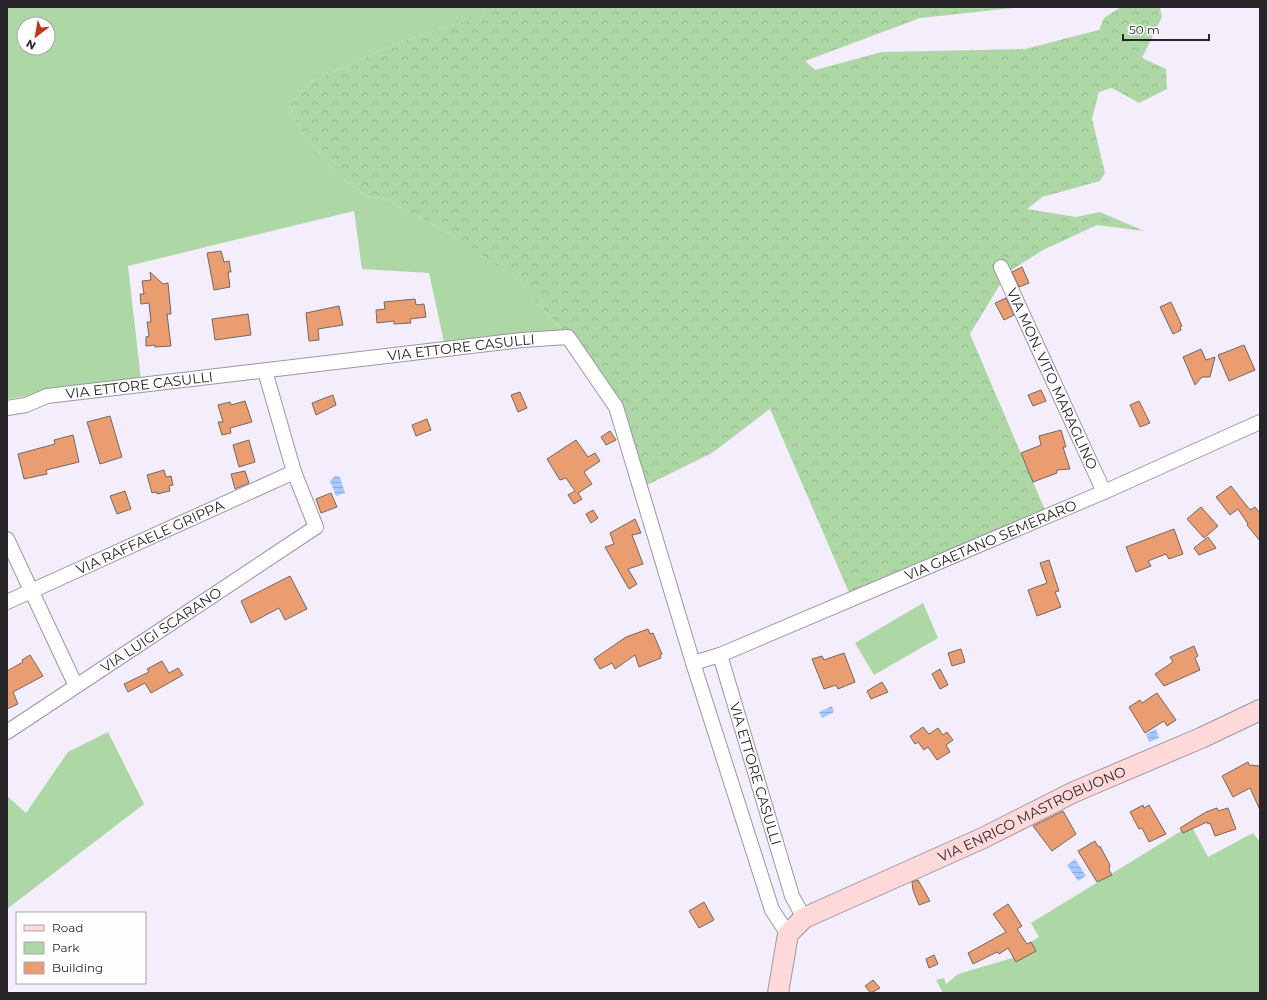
<svg xmlns="http://www.w3.org/2000/svg" width="1267" height="1000" viewBox="0 0 1267 1000" font-family="Montserrat,sans-serif">
	<style>
		.green { fill: #aed7a6; fill-rule: evenodd }
		.forest { fill: url(#forest-crowns) }
		.water { fill: url(#water-rules) }
		.building { fill: #e99d71; stroke: #746761 }
		.lines { fill: none; stroke-linecap: round; stroke-linejoin: round }
		.street-casing { stroke: #9c96a2; stroke-width: 16 }
		.secondary-casing { stroke: #9c96a2; stroke-width: 22 }
		.street { stroke: #fff; stroke-width: 14 }
		.secondary { stroke: #fed9d9; stroke-width: 20 }
		.labels { text-anchor: middle; dominant-baseline: central; stroke-width: 4; stroke-linejoin: round; paint-order: stroke }
		.street-label { font-size: 14px; fill: #28252a; stroke: #fefefe }
	</style>
	<defs>
		<pattern id="forest-crowns" width="20" height="18" patternUnits="userSpaceOnUse"><rect width="20" height="18" fill="#aed7a6"/><path d="M2 6a3 3 0 1 1 6 0M12 15a3 3 0 1 1 6 0" fill="none" stroke="#96b88f"/></pattern>
		<pattern id="water-rules" width="6" height="5" patternUnits="userSpaceOnUse"><rect width="6" height="5" fill="#a4c8ff"/><path d="M0 2.5h6" fill="none" stroke="#8dacdb"/></pattern>
	</defs>
	<rect width="100%" height="100%" fill="#f4edfb"/>
	<!-- green -->
	<g class="green">
		<path d="M 7,7 L 484,7 L 487,15 L 401,42 L 311,82 L 289,107 L 303,134 L 336,173 L 366,196 L 386,199 L 455,237 L 488,258 L 515,278 L 570,338 L 445,347 L 429,273 L 362,269 L 354,211 L 128,266 L 141,380 L 7,399 ZM 24,24 L 48,24 L 48,48 L 24,48 Z"/>
		<polygon points="923,603 938,638 874,675 855,643"/>
		<polygon points="108,732 144,804 7,909 7,796 26,813 68,752"/>
		<polygon points="1191,825 1208,857 1253,833 1260,842 1260,993 943,993 936,980 944,978 946,984 958,974 1036,951 1031,942 1039,937 1031,923"/>
	</g>
	<!-- forest -->
	<polygon class="forest" points="484,7 1023,7 920,18 805,61 815,70 882,52 1025,49 1099,30 1104,18 1121,7 1160,8 1162,17 1142,58 1166,69 1167,89 1139,103 1112,88 1099,92 1092,119 1105,173 1100,181 1042,197 1027,209 1076,217 1100,212 1144,231 1097,225 1043,250 1007,273 970,334 1045,510 850,595 770,409 712,453 645,486 617,405 570,338 515,278 455,237 386,199 366,196 336,173 303,134 289,107 311,82 401,42 486,15"/>
	<!-- water -->
	<g class="water">
		<polygon points="335,476 340,477 345,493 336,496 330,481"/>
		<polygon points="832,706 834,712 822,718 819,712"/>
		<polygon points="1156,729 1159,738 1149,742 1146,734"/>
		<polygon points="1075,859 1086,876 1078,881 1067,865"/>
	</g>
	<!-- building -->
	<g class="building">
		<polygon points="221,251 224,262 229,261 231,272 228,272 230,287 214,290 207,253"/>
		<polygon points="1022,267 1029,283 1019,287 1012,272"/>
		<polygon points="150,272 163,284 168,283 171,314 167,314 171,346 155,347 155,345 146,346 146,337 149,336 147,322 151,322 149,303 141,304 140,294 144,294 142,281 151,280"/>
		<polygon points="1006,298 1014,315 1004,320 995,303"/>
		<polygon points="415,299 416,305 424,304 426,317 410,319 411,323 394,324 394,321 377,323 376,310 385,309 384,302"/>
		<polygon points="1171,302 1182,326 1180,327 1181,330 1173,334 1160,307"/>
		<polygon points="339,306 343,325 318,329 319,340 309,341 306,313"/>
		<polygon points="248,314 251,335 215,340 212,319"/>
		<polygon points="1244,345 1255,370 1229,381 1218,355"/>
		<polygon points="1201,349 1206,360 1215,357 1210,377 1202,377 1195,385 1183,357"/>
		<polygon points="1041,390 1046,401 1033,406 1028,395"/>
		<polygon points="520,392 527,408 518,412 511,395"/>
		<polygon points="333,395 336,405 316,415 312,403"/>
		<polygon points="245,401 252,422 230,428 231,433 222,435 218,422 223,422 218,405 230,402 231,405"/>
		<polygon points="1139,401 1150,423 1140,427 1130,405"/>
		<polygon points="110,416 122,457 100,464 87,422"/>
		<polygon points="427,419 431,430 416,436 412,425"/>
		<polygon points="1061,430 1066,447 1063,447 1070,469 1057,470 1057,473 1033,482 1021,453 1041,445 1039,436"/>
		<polygon points="610,431 616,440 606,445 601,437"/>
		<polygon points="73,435 79,462 46,470 47,474 24,479 18,454 55,444 54,440"/>
		<polygon points="249,440 255,462 239,467 233,445"/>
		<polygon points="576,440 588,457 595,453 600,461 584,472 592,484 578,493 582,499 574,504 568,495 575,491 566,478 560,480 547,459"/>
		<polygon points="164,470 166,477 171,476 173,485 169,486 170,491 157,494 157,492 152,493 147,475"/>
		<polygon points="245,471 249,483 235,489 231,474"/>
		<polygon points="1231,486 1250,510 1255,507 1260,513 1260,541 1247,525 1248,524 1238,509 1230,515 1216,497"/>
		<polygon points="125,491 131,509 117,514 110,496"/>
		<polygon points="331,493 337,507 321,513 316,499"/>
		<polygon points="1201,507 1218,526 1204,538 1187,519"/>
		<polygon points="593,510 598,518 591,523 586,514"/>
		<polygon points="635,519 641,533 632,535 643,564 628,569 637,584 629,589 605,547 614,544 610,533"/>
		<polygon points="1174,529 1183,554 1169,559 1166,554 1148,561 1151,566 1136,572 1126,547"/>
		<polygon points="1208,537 1216,548 1199,555 1194,548"/>
		<polygon points="1049,560 1059,591 1055,592 1061,607 1037,616 1028,590 1047,583 1040,563"/>
		<polygon points="290,576 307,609 285,620 279,608 251,623 241,601"/>
		<polygon points="648,629 650,634 653,633 662,654 660,655 661,658 639,667 635,655 615,669 612,663 600,669 594,659 626,637"/>
		<polygon points="1194,646 1198,656 1195,658 1200,670 1164,686 1155,674 1173,662 1170,657"/>
		<polygon points="961,649 965,662 952,666 948,653"/>
		<polygon points="844,653 855,682 838,689 836,685 824,689 812,659 822,656 824,660"/>
		<polygon points="30,655 43,676 13,692 18,704 7,709 7,671 23,662 22,660"/>
		<polygon points="162,661 169,673 178,668 183,675 151,693 145,683 128,692 124,684 149,672 147,669"/>
		<polygon points="940,669 948,685 940,689 932,674"/>
		<polygon points="882,682 888,692 871,699 867,691"/>
		<polygon points="1157,693 1176,720 1167,726 1164,721 1145,733 1129,707 1140,700 1142,703"/>
		<polygon points="923,727 929,734 938,728 943,735 947,732 953,740 946,745 950,752 937,760 928,747 924,750 918,742 915,744 910,736"/>
		<polygon points="1248,762 1249,765 1260,766 1260,810 1250,788 1233,797 1222,776"/>
		<polygon points="1143,805 1144,808 1149,805 1166,834 1149,842 1142,828 1139,829 1130,812"/>
		<polygon points="1217,808 1218,811 1228,808 1236,829 1215,836 1210,823 1208,824 1207,822 1183,833 1180,828 1206,812"/>
		<polygon points="1063,811 1076,834 1052,851 1033,826"/>
		<polygon points="1095,841 1098,847 1100,846 1110,865 1109,870 1112,875 1097,882 1078,851"/>
		<polygon points="918,880 930,901 919,905 913,890 912,882"/>
		<polygon points="704,902 714,920 699,928 689,911"/>
		<polygon points="1008,904 1022,926 1017,929 1027,944 1031,942 1036,951 1016,962 1008,948 999,954 997,952 973,964 968,953 1006,932 993,914"/>
		<polygon points="934,955 938,964 929,968 926,959"/>
		<polygon points="873,980 880,988 871,993 865,986"/>
	</g>
	<g class="lines">
		<!-- street casing -->
		<g class="street-casing">
			<g id="street">
				<path id="s1" d="M 1001,267 L 1104,492"/>
				<path id="s2" d="M 7,408 L 26,405 L 47,396 L 522,340 L 568,337 L 616,407 L 693,663 L 772,910 L 788,934"/>
				<polyline points="7,539 76,686"/>
				<path id="s3" d="M 7,602 L 294,472"/>
				<path id="s4" d="M 720,655 L 1104,492 L 1260,422"/>
				<path id="s5" d="M 693,663 L 720,655 L 792,896 L 804,918"/>
				<path id="s6" d="M 7,732 L 316,527 L 294,472 L 265,371"/>
			</g>
		</g>
		<!-- secondary casing -->
		<g class="secondary-casing">
			<g id="secondary">
				<path id="s7" d="M 778,993 L 788,934 L 804,918 L 983,838 L 1074,792 L 1201,738 L 1260,710"/>
			</g>
		</g>
		<!-- street -->
		<use href="#street" class="street"/>
		<!-- secondary -->
		<use href="#secondary" class="secondary"/>
	</g>
	<g class="labels">
		<!-- street labels -->
		<g class="street-label">
			<text stroke="none"><textPath href="#s2" startOffset="459">VIA ETTORE CASULLI</textPath></text>
			<text stroke="none"><textPath href="#s1" startOffset="123">VIA MON. VITO MARAGLINO</textPath></text>
			<text stroke="none"><textPath href="#s2" startOffset="135">VIA ETTORE CASULLI</textPath></text>
			<text stroke="none"><textPath href="#s3" startOffset="157">VIA RAFFAELE GRIPPA</textPath></text>
			<text stroke="none"><textPath href="#s4" startOffset="294">VIA GAETANO SEMERARO</textPath></text>
			<text stroke="none"><textPath href="#s6" startOffset="185">VIA LUIGI SCARANO</textPath></text>
			<text stroke="none"><textPath href="#s5" startOffset="152">VIA ETTORE CASULLI</textPath></text>
			<text stroke="none"><textPath href="#s7" startOffset="333">VIA ENRICO MASTROBUONO</textPath></text>
		</g>
	</g>
	<!-- border -->
	<rect width="1267" height="1000" fill="none" stroke="#28252a" stroke-width="16"/>
	<!-- legend -->
	<rect x="16" y="912" width="130" height="72" fill="#fefefe" stroke="#a8a7a9"/>
	<rect x="24" y="925" width="20" height="6" fill="#fed9d9" stroke="#a8a7a9"/>
	<text x="52" y="932" font-size="12" fill="#28252a">Road</text>
	<rect x="24" y="942" width="20" height="12" fill="#aed7a6" stroke="#a8a7a9"/>
	<text x="52" y="952" font-size="12" fill="#28252a">Park</text>
	<rect x="24" y="962" width="20" height="12" fill="#e99d71" stroke="#a8a7a9"/>
	<text x="52" y="972" font-size="12" fill="#28252a">Building</text>
	<!-- north arrow -->
	<g transform="translate(36 36) rotate(211)"><circle r="19" fill="#fefefe" stroke="#a8a7a9"/>
	<path d="M0-3L7 15L0 10L-7 15Z" fill="#c13718"/>
	<text y="-6" font-size="11" font-weight="bold" text-anchor="middle" fill="#28252a">N</text>
	</g>
	<!-- scale -->
	<path d="M1123 34v6h86v-6" fill="none" stroke="#28252a" stroke-width="2"/>
	<text x="1129" y="34" font-size="12" fill="#28252a" stroke="#fefefe" stroke-width="3" paint-order="stroke">50 m</text>
</svg>
